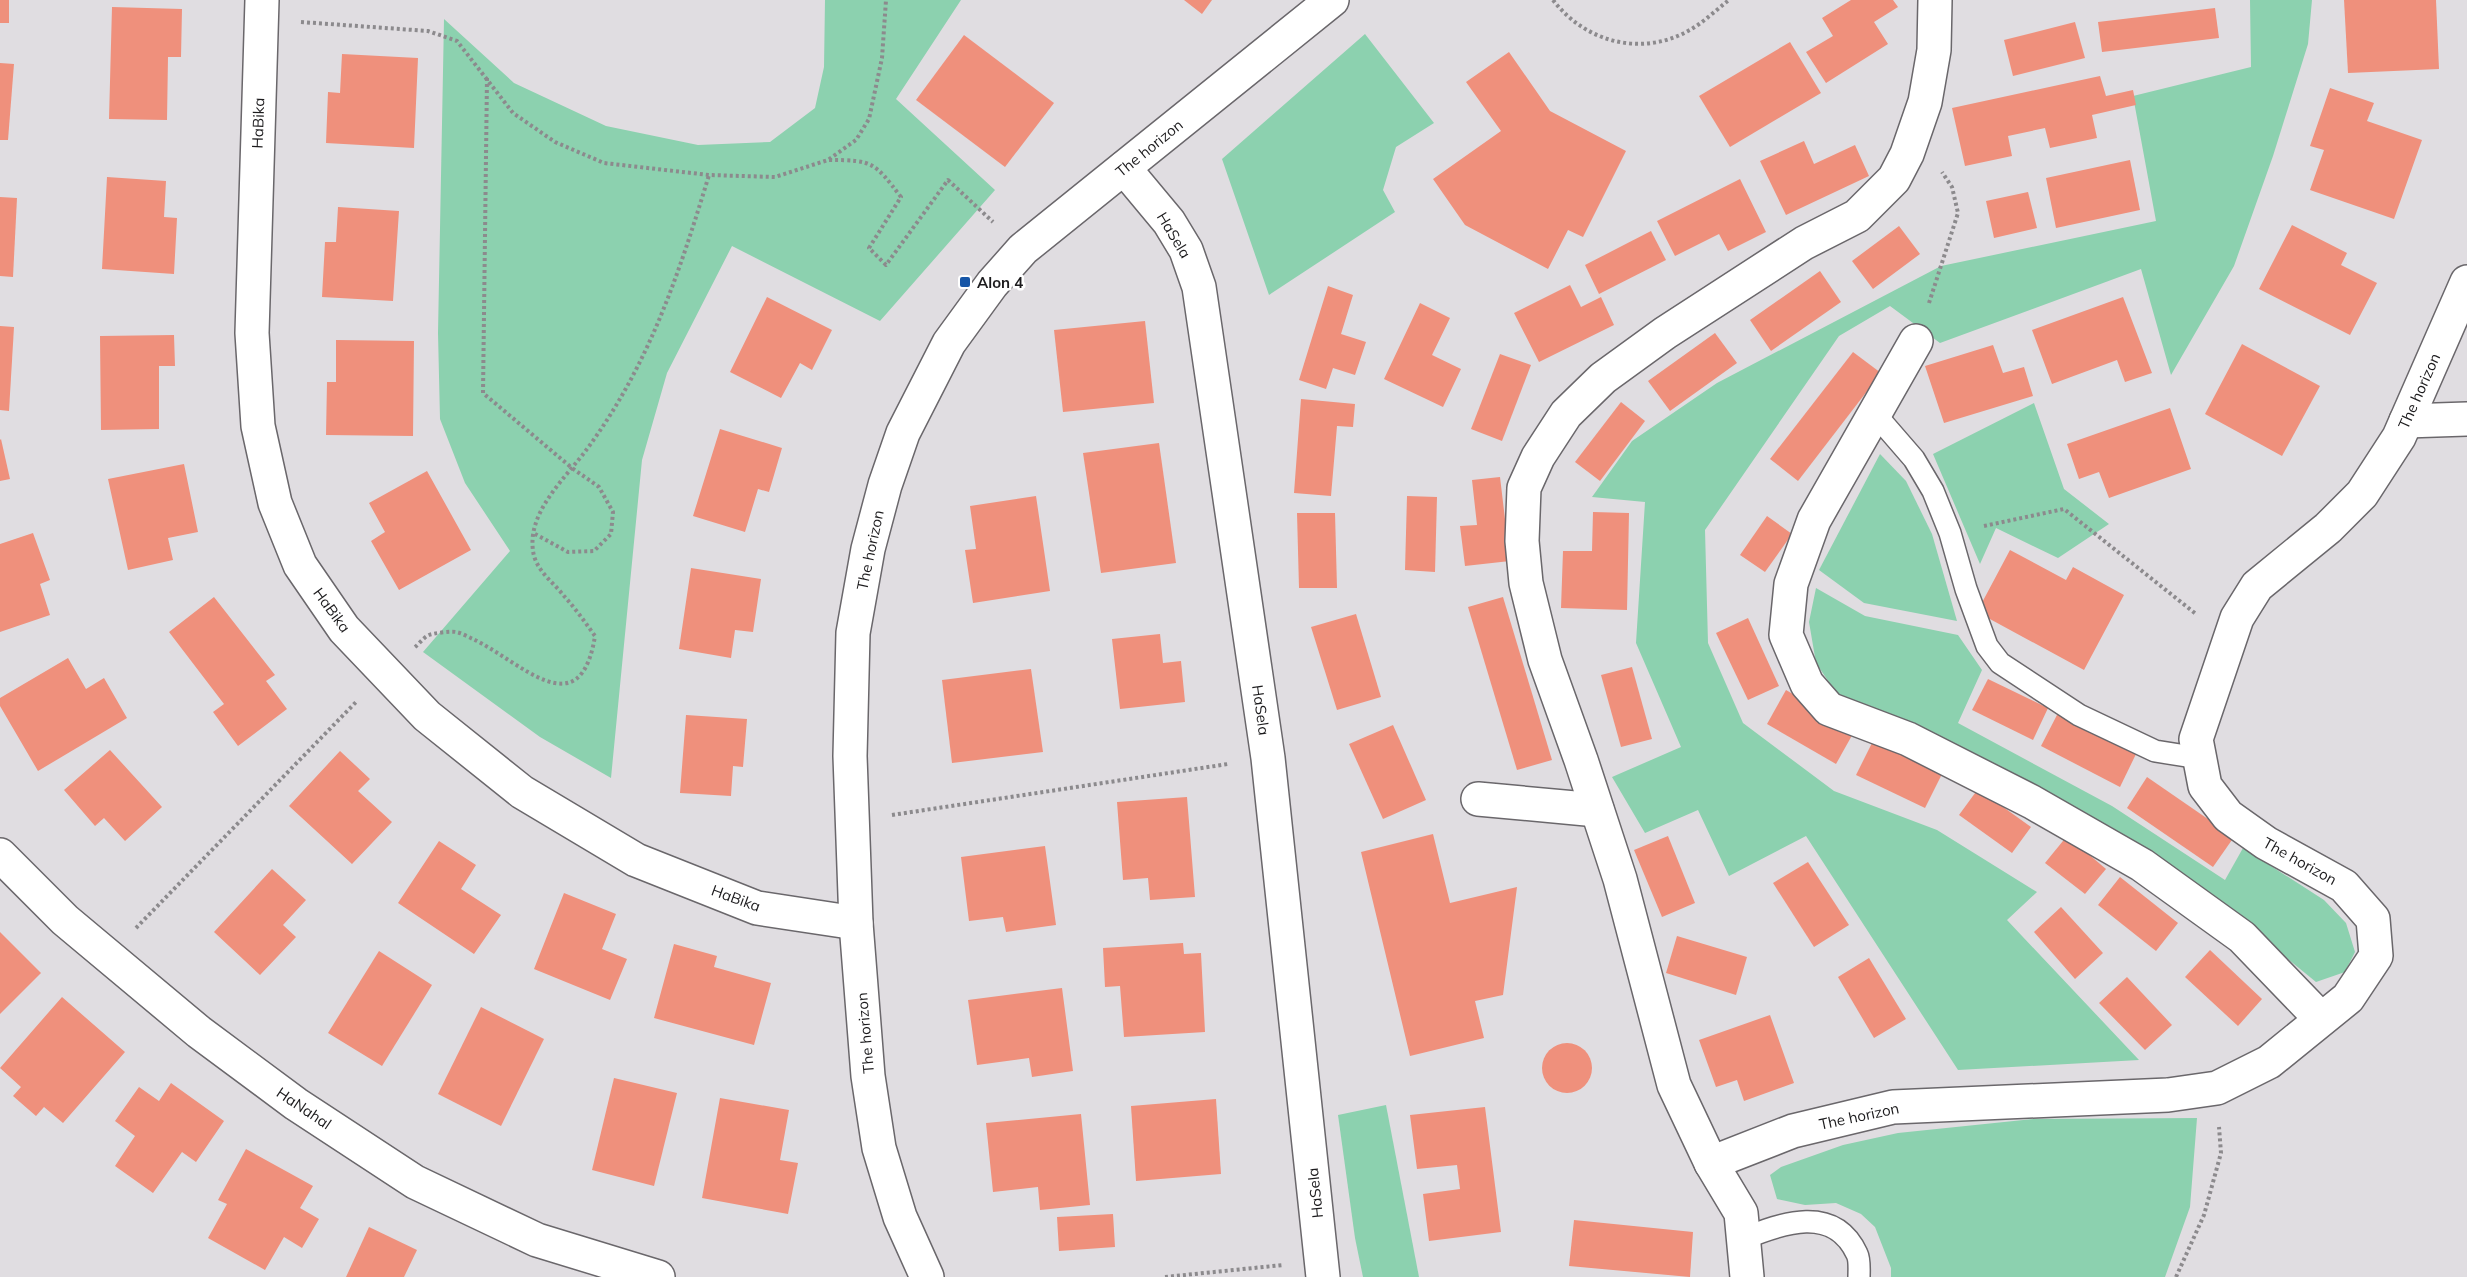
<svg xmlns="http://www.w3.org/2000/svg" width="2467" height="1277" viewBox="0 0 2467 1277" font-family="Mulish,sans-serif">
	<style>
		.green { fill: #8cd1af }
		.building { fill: #ef907c }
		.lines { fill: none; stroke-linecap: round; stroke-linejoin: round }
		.lane-casing { stroke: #6a676b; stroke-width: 24 }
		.street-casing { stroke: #6a676b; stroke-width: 36 }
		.secondary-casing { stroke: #6a676b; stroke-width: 36 }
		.path { stroke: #8c8a8d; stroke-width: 4; stroke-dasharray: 3 3; stroke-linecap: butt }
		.lane { stroke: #fff; stroke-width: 21 }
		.street { stroke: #fff; stroke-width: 33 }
		.secondary { stroke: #fff; stroke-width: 33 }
		.poi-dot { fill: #1756a7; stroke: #fff; stroke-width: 2 }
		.labels { text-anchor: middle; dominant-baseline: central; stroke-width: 5; stroke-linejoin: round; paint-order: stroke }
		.street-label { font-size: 15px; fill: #1c1b1d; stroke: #fff }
		.poi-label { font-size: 15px; font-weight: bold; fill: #1c1b1d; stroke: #fff; text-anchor: start }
	</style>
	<rect width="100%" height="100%" fill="#e0dde1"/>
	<!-- green -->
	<g class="green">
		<polygon points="825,0 961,0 896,99 995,190 880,321 732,246 667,373 642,460 611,778 540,737 423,652 510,551 465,483 440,419 438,333 444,19 514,83 606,126 698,145 770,142 815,108 824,67"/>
		<polygon points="2250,0 2312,0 2308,44 2273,156 2234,266 2171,375 2141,269 1940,343 1890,306 1839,336 1705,530 1708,643 1743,723 1834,791 1937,830 2037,892 2007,920 2139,1060 1958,1070 1806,836 1729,876 1698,810 1645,833 1612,777 1681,747 1636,643 1645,502 1592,497 1632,441 1717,383 1941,266 2156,221 2133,96 2251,67"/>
		<polygon points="1365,34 1434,123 1396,147 1383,190 1395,212 1269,295 1222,159"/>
		<polygon points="2034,403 2064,489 2109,524 2058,558 1996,528 1980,564 1933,454"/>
		<polygon points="1880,454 1906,481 1932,534 1957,621 1864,603 1819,570"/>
		<polygon points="1816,588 1865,616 1958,635 1982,670 1958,723 2112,806 2225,880 2243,848 2324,900 2346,923 2355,952 2345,972 2316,982 2212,897 2111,827 1982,762 1839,697 1816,663 1809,622"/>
		<polygon points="1386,1105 1419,1277 1363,1277 1355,1238 1338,1115"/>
		<polygon points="2197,1118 2190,1207 2165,1277 1891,1277 1891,1268 1875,1227 1861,1214 1836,1203 1805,1205 1777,1199 1770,1175 1781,1167 1843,1145 1898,1133 2033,1119"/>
	</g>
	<!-- building -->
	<g class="building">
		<rect x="0" y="0" width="9" height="23"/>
		<polygon points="1184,0 1212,0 1202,14"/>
		<polygon points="1851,0 1893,0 1898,7 1874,22 1888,44 1826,83 1806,52 1833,36 1822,18"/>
		<polygon points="2344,0 2436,0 2439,69 2348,73"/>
		<polygon points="112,7 182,9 181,57 168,57 167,120 109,119"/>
		<polygon points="2215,8 2219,38 2102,52 2098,22"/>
		<polygon points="2075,22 2085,58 2013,76 2004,40"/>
		<polygon points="964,35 1054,103 1005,167 916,100"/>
		<polygon points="1790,42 1821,93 1730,147 1699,96"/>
		<polygon points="1509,52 1550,111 1626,151 1583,237 1568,230 1548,269 1465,225 1433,179 1501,131 1466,82"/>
		<polygon points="342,54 418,58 414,148 326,143 328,92 340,93"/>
		<polygon points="0,63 14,64 8,140 0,140"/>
		<polygon points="2100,76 2106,96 2133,90 2136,105 2092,115 2097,138 2050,148 2045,128 2008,136 2012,156 1965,166 1952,108"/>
		<polygon points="2330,88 2374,103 2367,121 2422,140 2394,219 2310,190 2324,150 2310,146"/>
		<polygon points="1804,141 1814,164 1855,145 1869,176 1786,215 1760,161"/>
		<polygon points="2130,160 2140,210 2056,228 2046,178"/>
		<polygon points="107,177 166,181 164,217 177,218 174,274 102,269"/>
		<polygon points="1740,179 1766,232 1728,251 1719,234 1675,256 1657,221"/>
		<polygon points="2028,192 2037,228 1994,238 1986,201"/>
		<polygon points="0,197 17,198 13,277 0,276"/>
		<polygon points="338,207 399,211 393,301 322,297 325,242 336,242"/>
		<polygon points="2292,225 2347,253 2341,265 2377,283 2350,335 2259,289"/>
		<polygon points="1899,226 1920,254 1873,289 1852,261"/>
		<polygon points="1651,231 1666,260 1599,294 1585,265"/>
		<polygon points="1820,271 1841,302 1771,351 1750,320"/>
		<polygon points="1570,285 1581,307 1601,297 1614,325 1539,362 1514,313"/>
		<polygon points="1328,286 1353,295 1341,334 1366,342 1355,375 1333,368 1326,389 1299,380"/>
		<polygon points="767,297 832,330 812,370 800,363 781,398 730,372"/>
		<polygon points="2123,297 2152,373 2125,382 2117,360 2052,384 2032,330"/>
		<polygon points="1420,303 1450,318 1432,355 1461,369 1443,407 1384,379"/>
		<polygon points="1145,321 1154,403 1063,412 1054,330"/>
		<polygon points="0,326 14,327 9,411 0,410"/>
		<polygon points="1715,333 1737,363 1670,411 1648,381"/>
		<polygon points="174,335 175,366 159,366 159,429 101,430 100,336"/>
		<polygon points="336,340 414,341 413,436 326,435 327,382 336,382"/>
		<polygon points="2242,344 2320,386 2282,456 2205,414"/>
		<polygon points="1993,345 2003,373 2024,367 2033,396 1944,423 1925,366"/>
		<polygon points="1853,352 1881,373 1798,481 1770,459"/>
		<polygon points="1500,354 1531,365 1502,441 1471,429"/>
		<polygon points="1301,399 1355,404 1353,427 1337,426 1331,496 1294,493"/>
		<polygon points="1621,402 1645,421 1600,481 1575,462"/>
		<polygon points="2170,408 2191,469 2109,498 2099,472 2079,479 2067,444"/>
		<polygon points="720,429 782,448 769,492 758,489 745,532 693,516"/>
		<polygon points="1,439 10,479 0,481 0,440"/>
		<polygon points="1159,443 1176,563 1101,573 1083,453"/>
		<polygon points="184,464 198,532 168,538 173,560 128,570 108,479"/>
		<polygon points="427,471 471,550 399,590 371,541 385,532 369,503"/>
		<polygon points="1500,477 1510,561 1465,566 1460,526 1477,525 1472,480"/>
		<polygon points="1036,496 1050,591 973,603 965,550 976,549 970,506"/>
		<polygon points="1407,496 1437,497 1435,572 1405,570"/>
		<polygon points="1593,512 1629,513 1627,610 1561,608 1563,551 1592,551"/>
		<polygon points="1297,513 1335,513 1337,588 1299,588"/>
		<polygon points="1767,516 1792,534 1765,572 1740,555"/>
		<polygon points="33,533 50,580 40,584 50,615 0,632 0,544"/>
		<polygon points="2010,550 2066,580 2073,567 2124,595 2084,670 1977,612"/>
		<polygon points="691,568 761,579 753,632 735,630 731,658 679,649"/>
		<polygon points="214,597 275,675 266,681 287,709 238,746 213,712 224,704 169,632"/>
		<polygon points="1503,597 1552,760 1517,770 1468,607"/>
		<polygon points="1356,614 1381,697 1337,710 1311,627"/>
		<polygon points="1748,618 1779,686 1748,700 1716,633"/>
		<polygon points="1160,634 1163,663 1181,661 1185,702 1120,709 1112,639"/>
		<polygon points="68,658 86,689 104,678 127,718 38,771 0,706 0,698"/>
		<polygon points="1632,667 1652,739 1621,747 1601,675"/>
		<polygon points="1031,669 1043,752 952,763 942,680"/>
		<polygon points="1988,679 2048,708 2033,740 1972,710"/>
		<polygon points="1786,690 1855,730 1836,764 1767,724"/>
		<polygon points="2058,713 2137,752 2120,787 2041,746"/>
		<polygon points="686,715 747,719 743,767 733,766 731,796 680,793"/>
		<polygon points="1393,725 1426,800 1383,819 1349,744"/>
		<polygon points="1874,739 1943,772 1925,808 1856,775"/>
		<polygon points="110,750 162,807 125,841 104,818 95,826 64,790"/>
		<polygon points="340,751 370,779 358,791 392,822 352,864 289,806"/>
		<polygon points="2147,777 2234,837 2213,867 2127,808"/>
		<polygon points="1978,789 2031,827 2012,853 1959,815"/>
		<polygon points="1187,797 1195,897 1150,900 1148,878 1123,880 1117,802"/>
		<polygon points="1433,834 1450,903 1517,887 1503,995 1475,1001 1484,1038 1410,1056 1361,852"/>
		<polygon points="1668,836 1695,903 1662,917 1634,850"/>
		<polygon points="2067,836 2106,869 2085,894 2045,863"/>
		<polygon points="439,841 476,865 461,889 501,915 474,954 398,903"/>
		<polygon points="1045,846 1056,925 1006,932 1003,917 969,921 961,857"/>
		<polygon points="1808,862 1849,925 1814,947 1773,883"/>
		<polygon points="272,869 306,900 283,925 296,937 260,975 214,932"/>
		<polygon points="2120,877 2178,923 2156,951 2098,905"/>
		<polygon points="564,893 616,914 602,949 627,959 610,1000 534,969"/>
		<polygon points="2061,907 2103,953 2075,979 2034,932"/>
		<polygon points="0,932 41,973 0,1014"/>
		<polygon points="1677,936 1747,957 1736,995 1666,973"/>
		<polygon points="1183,943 1184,954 1201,953 1205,1032 1124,1037 1120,986 1105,987 1103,948"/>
		<polygon points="674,944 717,956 714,967 771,983 754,1045 654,1018"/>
		<polygon points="2210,950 2262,999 2238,1026 2185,977"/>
		<polygon points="379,951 432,985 382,1066 328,1033"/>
		<polygon points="1869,958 1906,1019 1874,1038 1838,977"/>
		<polygon points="2127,977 2172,1025 2145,1050 2099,1003"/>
		<polygon points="1062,988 1073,1071 1032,1077 1029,1058 977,1065 968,1000"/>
		<polygon points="62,997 125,1052 63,1123 44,1107 36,1116 13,1096 21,1087 0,1068"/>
		<polygon points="481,1007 544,1039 501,1126 438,1094"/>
		<polygon points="1770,1015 1794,1083 1744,1101 1737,1080 1716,1087 1699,1040"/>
		<circle cx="1567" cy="1068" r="25"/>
		<polygon points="614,1078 677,1093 654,1186 592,1170"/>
		<polygon points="171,1083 224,1121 196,1162 182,1152 153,1193 115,1166 135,1136 115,1121 139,1087 159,1101"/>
		<polygon points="720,1098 789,1110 780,1160 798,1163 788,1214 702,1198"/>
		<polygon points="1216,1099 1221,1174 1136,1181 1131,1106"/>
		<polygon points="1485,1107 1501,1232 1429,1241 1423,1194 1460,1189 1457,1165 1417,1169 1410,1115"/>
		<polygon points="1081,1114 1090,1205 1040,1210 1038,1187 993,1192 986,1123"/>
		<polygon points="246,1149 313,1186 300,1208 319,1219 302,1248 284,1237 265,1270 208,1238 227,1204 218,1200"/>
		<polygon points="1113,1214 1115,1247 1059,1251 1057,1217"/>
		<polygon points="1574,1220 1693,1232 1690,1277 1569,1266"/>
		<polygon points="369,1227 417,1250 404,1277 346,1277"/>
	</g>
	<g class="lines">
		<!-- lane casing -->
		<g class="lane-casing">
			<g id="lane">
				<polyline points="1875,414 1914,459 1933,491 1950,533 1966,589 1987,646 2000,663 2079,715 2155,751 2199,758"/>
				<path d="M 1743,1239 C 1782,1223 1834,1204 1857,1254 C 1860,1260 1859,1270 1859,1277"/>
			</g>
		</g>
		<!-- street casing -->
		<g class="street-casing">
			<g id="street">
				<polyline points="262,0 252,333 258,426 275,503 300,565 344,629 427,716 522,792 636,860 757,908 856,923"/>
				<polyline points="1916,341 1814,520 1791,584 1786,635 1807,684 1829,709 1908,739 2032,802 2142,865 2242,937 2321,1019"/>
				<polyline points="2406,421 2467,419"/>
				<polyline points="1478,799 1597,810"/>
				<polyline points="0,855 65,920 199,1032 296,1104 415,1182 537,1240 658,1277"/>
				<polyline points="1711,1163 1793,1131 1893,1107 2168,1095 2217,1088 2269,1062 2348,998 2376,956 2373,919 2344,886 2266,843 2228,816 2205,786 2196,739 2237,618 2257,586 2328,528 2362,494 2399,437 2467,282"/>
				<polyline points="927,1277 900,1217 879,1148 868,1076 856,923 850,756 853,633 868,549 885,485 903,433 949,343 992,284 1023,249 1332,0"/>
				<polyline points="1747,1277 1741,1213 1711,1163 1674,1085 1620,879 1581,760 1545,660 1526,583 1522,541 1524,488 1538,457 1566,414 1603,378 1665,333 1804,243 1857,216 1894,179 1907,154 1925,102 1934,50 1935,0"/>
			</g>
		</g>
		<!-- secondary casing -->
		<g class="secondary-casing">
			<polyline id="secondary" points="1124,168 1169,222 1186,250 1199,287 1268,758 1323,1277"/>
		</g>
		<!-- path -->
		<g class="path">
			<path d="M 1553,0 C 1585,42 1641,57 1688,31 C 1703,23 1716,10 1729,0"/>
			<polyline points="301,22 428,31 457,41 513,113 555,142 604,163 709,175 775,177 828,160 856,140 869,119 882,58 886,0"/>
			<polyline points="487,78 483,393 572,468 599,487 613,512 611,534 594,551 568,552 535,534"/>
			<path d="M 829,160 C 873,160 874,162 901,197 L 869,248 L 886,265 L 948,180 L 993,222"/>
			<polyline points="1929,303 1958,213 1952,187 1942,172"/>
			<polyline points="1984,526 2064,509 2196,614"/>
			<path d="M 415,647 C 419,644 424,637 429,635 C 434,633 451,631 456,632 C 462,633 468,637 473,639 C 520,661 580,729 595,636 C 585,622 575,608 564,596 C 554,583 539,573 534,556 C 524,514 565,479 587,449 C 649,365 679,274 709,175"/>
			<polyline points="892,815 1228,764"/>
			<polyline points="136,928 357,701"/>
			<polyline points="1165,1277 1283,1265"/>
			<polyline points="2176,1277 2204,1215 2221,1153 2219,1127"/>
		</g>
		<!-- lane -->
		<use href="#lane" class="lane"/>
		<!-- street -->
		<use href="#street" class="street"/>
		<!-- secondary -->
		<use href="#secondary" class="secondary"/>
	</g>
	<!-- markers -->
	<rect class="poi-dot" x="959" y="276" width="12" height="12" rx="3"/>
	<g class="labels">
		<!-- street labels -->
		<g class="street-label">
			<text transform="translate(258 123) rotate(-88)">HaBika</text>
			<text transform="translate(1149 148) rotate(-39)">The horizon</text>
			<text transform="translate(1174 235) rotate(59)">HaSela</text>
			<text transform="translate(2419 391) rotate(-66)">The horizon</text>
			<text transform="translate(870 550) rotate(-78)">The horizon</text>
			<text transform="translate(332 610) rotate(54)">HaBika</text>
			<text transform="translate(1261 710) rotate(82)">HaSela</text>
			<text transform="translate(2300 861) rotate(29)">The horizon</text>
			<text transform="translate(736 898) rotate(20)">HaBika</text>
			<text transform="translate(865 1033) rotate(-95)">The horizon</text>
			<text transform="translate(304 1108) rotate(34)">HaNahal</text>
			<text transform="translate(1859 1116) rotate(-12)">The horizon</text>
			<text transform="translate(1315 1193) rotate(-96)">HaSela</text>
		</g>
		<!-- poi labels -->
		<g class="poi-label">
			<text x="977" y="282">Alon 4</text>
		</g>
	</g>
</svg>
